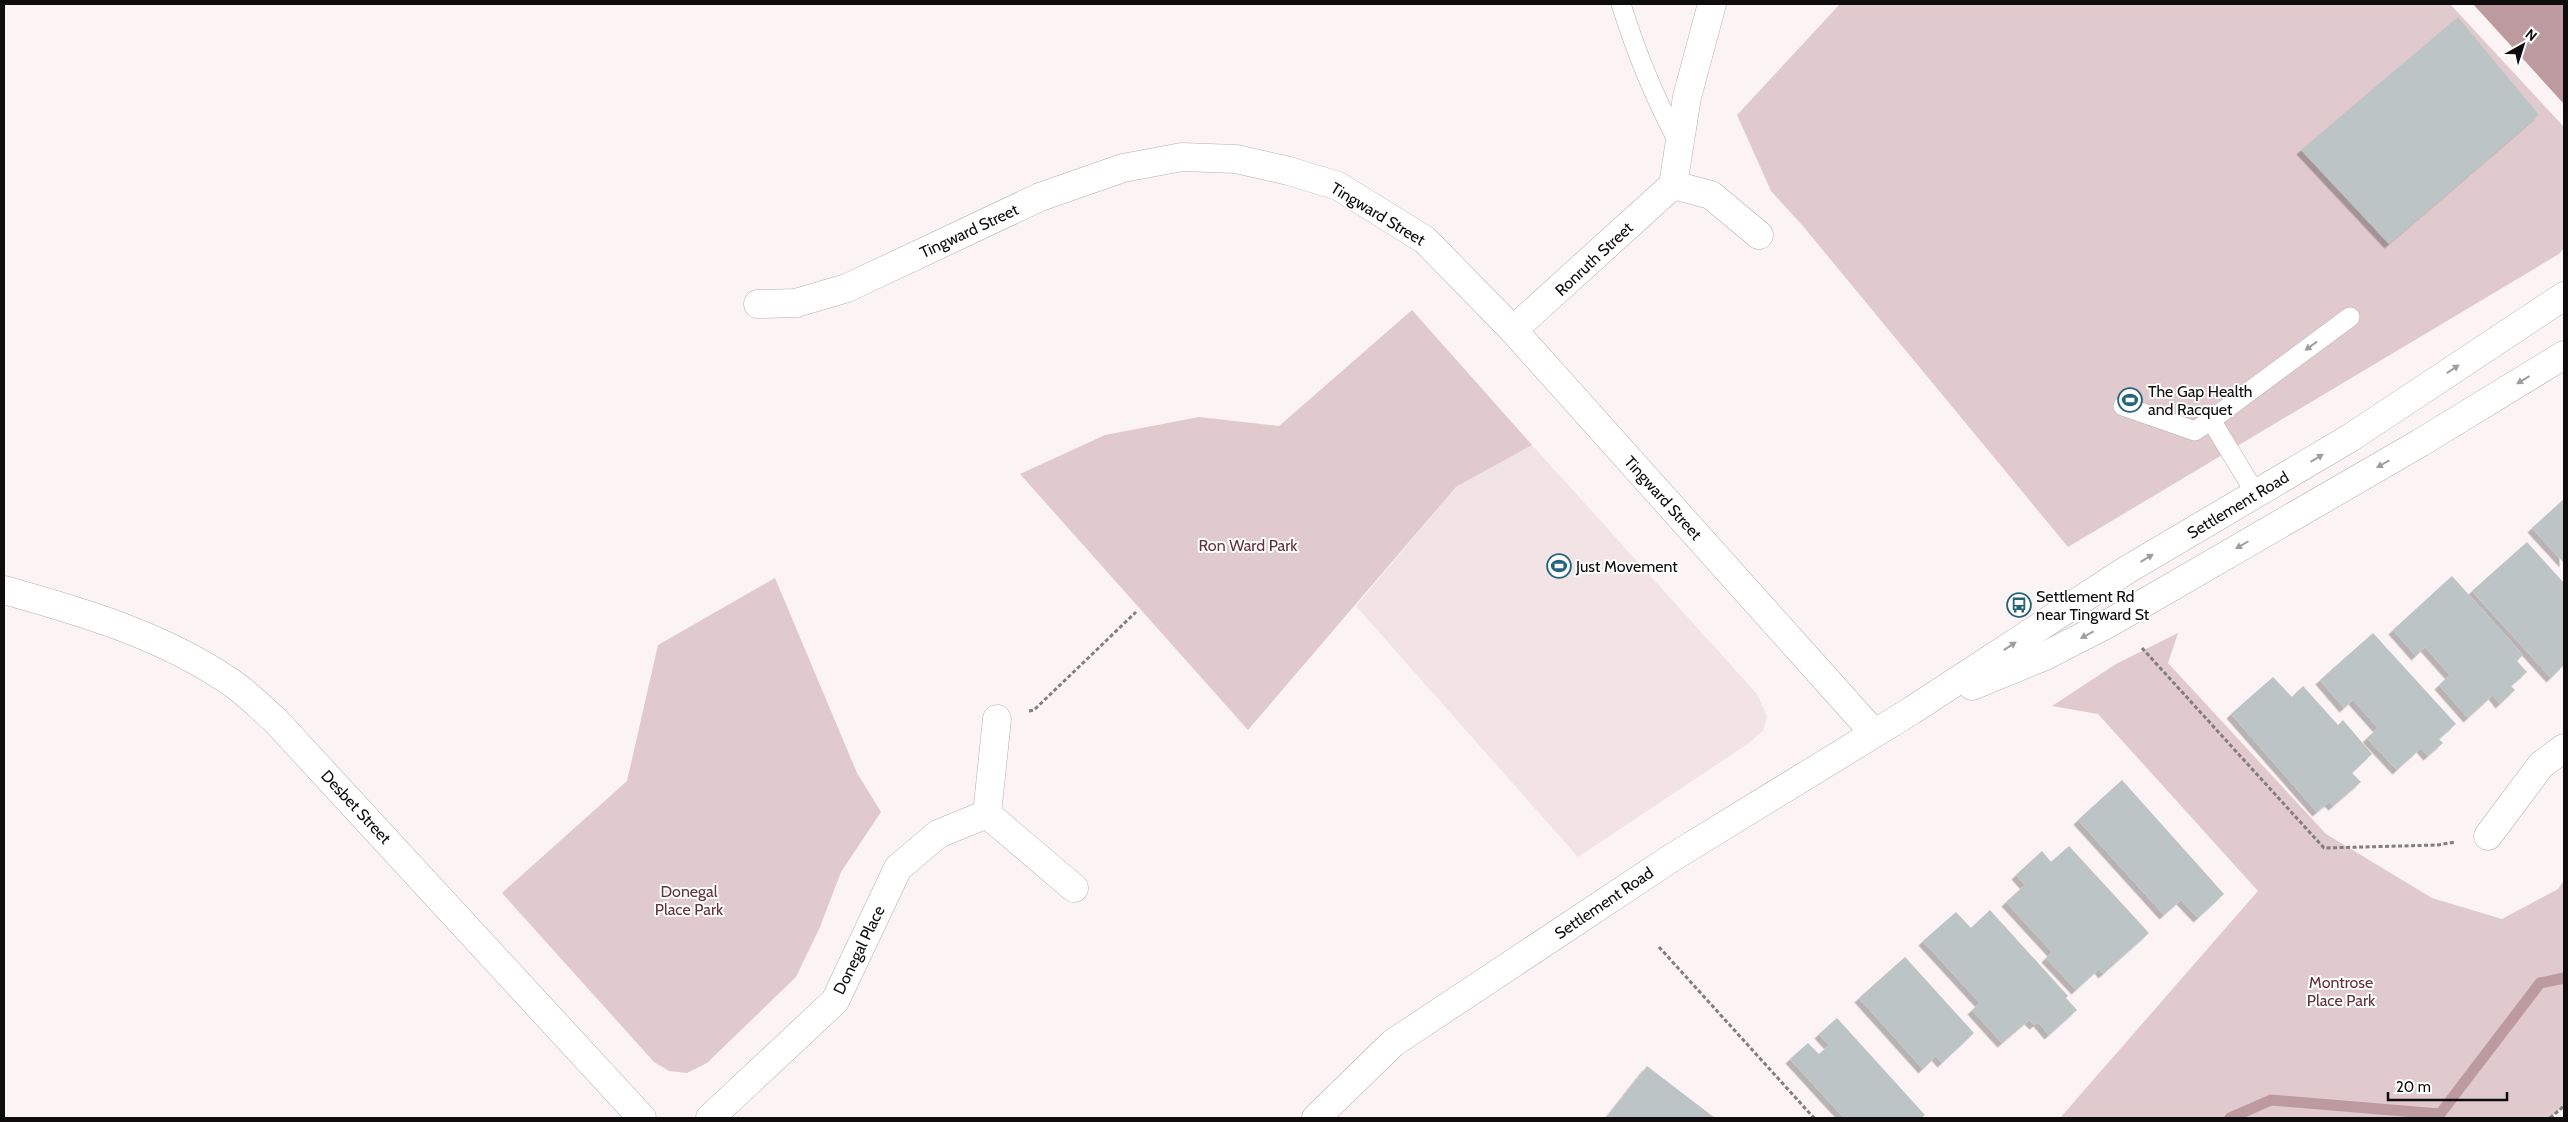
<svg xmlns="http://www.w3.org/2000/svg" width="2568" height="1122" viewBox="0 0 2568 1122" font-family="Cabin,sans-serif">
	<style>
		.built { fill: #f2e3e5 }
		.green { fill: #e1cacd }
		.water { fill: #bd9a9f }
		.lines { fill: none; stroke-linecap: round; stroke-linejoin: round }
		.stream { stroke: #bd9a9f; stroke-width: 11 }
		.building { fill: #bdc4c6; filter: url(#shadow) }
		.lane-casing { stroke: #b6afb0; stroke-width: 20 }
		.street-casing { stroke: #b6afb0; stroke-width: 29 }
		.primary-casing { stroke: #b6afb0; stroke-width: 29 }
		.path { stroke: #827d7e; stroke-width: 3; stroke-dasharray: 4 2.5; stroke-linecap: butt }
		.lane { stroke: #fff; stroke-width: 19 }
		.street { stroke: #fff; stroke-width: 28 }
		.primary { stroke: #fff; stroke-width: 28 }
		.oneway { fill: #9f9e9e }
		.labels { text-anchor: middle; dominant-baseline: central; stroke-width: 4; stroke-linejoin: round; paint-order: stroke }
		.street-label { font-size: 16px; fill: #0e0c0c; stroke: #fff }
		.poi-label { font-size: 16px; fill: #0e0c0c; stroke: #fff; text-anchor: start }
		.park-label { font-size: 16px; fill: #63313a; stroke: #fff }
	</style>
	<defs>
		<filter id="shadow"><feDropShadow dx="-4.5" dy="4.5" stdDeviation="0" flood-color="#0004"/></filter>
	</defs>
	<rect width="100%" height="100%" fill="#fbf3f4"/>
	<!-- built -->
	<polygon class="built" points="1532,445 1757,694 1767,716 1763,731 1746,745 1578,857 1356,606 1456,487"/>
	<!-- green -->
	<g class="green">
		<polygon points="1840,4 2450,4 2564,127 2564,248 2559,254 2068,547 1802,225 1771,191 1737,115"/>
		<polygon points="1412,310 1532,445 1456,487 1248,730 1020,474 1105,435 1199,417 1279,426"/>
		<polygon points="775,578 857,773 881,812 841,872 820,927 796,977 707,1063 687,1073 669,1071 654,1062 502,893 627,781 658,645"/>
		<polygon points="2178,633 2168,663 2326,834 2432,898 2502,919 2558,889 2564,880 2564,1106 2550,1118 2060,1118 2258,891 2098,714 2052,706 2116,664"/>
	</g>
	<!-- water -->
	<polygon class="water" points="2473,4 2564,4 2564,104"/>
	<g class="lines">
		<!-- stream -->
		<polyline class="stream" points="2230,1118 2271,1100 2440,1114 2540,983 2564,978"/>
	</g>
	<!-- building -->
	<g class="building">
		<polygon points="2458,17 2539,115 2389,244 2301,150"/>
		<polygon points="2564,499 2564,563 2532,528"/>
		<polygon points="2527,542 2564,583 2564,665 2551,678 2472,591"/>
		<polygon points="2452,576 2523,655 2517,661 2527,672 2511,686 2515,690 2500,704 2493,695 2468,718 2439,685 2450,675 2425,647 2416,656 2393,630"/>
		<polygon points="2373,633 2456,724 2439,739 2443,743 2428,756 2421,748 2397,770 2367,738 2378,728 2353,700 2344,708 2320,680"/>
		<polygon points="2273,677 2292,697 2303,686 2338,725 2343,720 2372,754 2352,773 2361,782 2333,806 2329,802 2317,812 2231,714"/>
		<polygon points="2122,780 2224,894 2198,918 2181,900 2164,915 2078,820"/>
		<polygon points="2069,846 2149,933 2103,974 2099,969 2076,990 2046,958 2052,952 2006,902 2025,885 2016,875 2042,851 2051,862"/>
		<polygon points="1990,910 2068,996 2066,998 2077,1010 2049,1035 2038,1022 2034,1025 2029,1020 2002,1043 1972,1010 1980,1003 1923,941 1956,912 1971,928"/>
		<polygon points="1905,957 1974,1033 1942,1063 1936,1056 1923,1069 1859,998"/>
		<polygon points="1837,1018 1925,1115 1921,1118 1844,1118 1790,1059 1808,1043 1819,1054 1829,1045 1819,1034"/>
		<polygon points="1647,1066 1715,1118 1606,1118"/>
	</g>
	<g class="lines">
		<!-- lane casing -->
		<g class="lane-casing">
			<g id="lane">
				<path d="M 1621,4 C 1636,52 1655,99 1679,143"/>
				<polyline points="2123,406 2195,431 2211,420 2256,494"/>
				<polyline points="2211,420 2350,317"/>
			</g>
		</g>
		<!-- street casing -->
		<g class="street-casing">
			<g id="street">
				<polyline points="1673,185 1711,195 1759,235"/>
				<polyline points="758,304 796,303 847,288 1040,197 1123,168 1182,157 1236,159 1289,171 1338,186 1425,240 1513,330 1874,733"/>
				<polyline points="1513,330 1673,185 1687,97 1712,4"/>
				<path d="M 4,590 C 83,612 161,635 229,681 C 246,692 260,707 276,721 L 642,1118"/>
				<polyline points="997,719 987,814 1074,888"/>
				<polyline points="2488,836 2541,765 2564,748"/>
				<polyline points="710,1118 835,1001 898,868 938,834 987,814"/>
			</g>
		</g>
		<!-- primary casing -->
		<g class="primary-casing">
			<g id="primary">
				<polyline points="1972,686 2045,656 2111,622 2420,443 2564,355"/>
				<polyline points="1316,1118 1393,1043 1673,857 1911,711 2125,571 2350,438 2564,296"/>
			</g>
		</g>
		<!-- path -->
		<g class="path">
			<polyline points="2142,648 2324,848 2438,845 2455,842"/>
			<polyline points="1029,711 1034,710 1136,612"/>
			<polyline points="1659,947 1814,1118"/>
			<polyline points="2550,1118 2564,1106"/>
		</g>
		<!-- lane -->
		<use href="#lane" class="lane"/>
		<!-- street -->
		<use href="#street" class="street"/>
		<!-- primary -->
		<use href="#primary" class="primary"/>
	</g>
	<!-- one-way arrows -->
	<defs><path id="oneway-solid" d="M-6-.8H1V-3.2L6.5 0L1 3.2V.8H-6Z" transform="scale(1.25)"/></defs>
	<g class="oneway">
		<use href="#oneway-solid" transform="translate(2311 346) rotate(144)"/>
		<use href="#oneway-solid" transform="translate(2453 369) rotate(-33)"/>
		<use href="#oneway-solid" transform="translate(2523 380) rotate(149)"/>
		<use href="#oneway-solid" transform="translate(2317 458) rotate(-31)"/>
		<use href="#oneway-solid" transform="translate(2383 464) rotate(150)"/>
		<use href="#oneway-solid" transform="translate(2242 545) rotate(150)"/>
		<use href="#oneway-solid" transform="translate(2147 558) rotate(-31)"/>
		<use href="#oneway-solid" transform="translate(2087 635) rotate(152)"/>
		<use href="#oneway-solid" transform="translate(2010 646) rotate(-33)"/>
	</g>
	<!-- icons -->
	<defs>
		<g id="stadium-ring" transform="scale(1.25)"><circle r="9.5" fill="#fff" stroke="#25657a" stroke-width="1.5"/><path d="M0-5a6.5 5 0 1 0 0 10a6.5 5 0 1 0 0-10ZM-3.5-1.8h7v3.6h-7Z" fill="#25657a"/></g>
		<g id="bus-ring" transform="scale(1.25)"><circle r="9.5" fill="#fff" stroke="#25657a" stroke-width="1.5"/><path d="M-5-6H5V4H4V6H2V4H-2V6H-4V4H-5ZM-3.5-4V0h7V-4ZM-3.5 1.2v1.5H-2V1.2ZM2 1.2v1.5H3.5V1.2Z" fill="#25657a"/></g>
	</defs>
	<g fill-rule="evenodd">
		<use href="#stadium-ring" x="2130" y="400"/>
		<use href="#stadium-ring" x="1559" y="566"/>
		<use href="#bus-ring" x="2019" y="605"/>
	</g>
	<g class="labels">
		<!-- street labels -->
		<g class="street-label">
			<text transform="translate(1378 214) rotate(31)">Tingward Street</text>
			<text transform="translate(969 231) rotate(-25)">Tingward Street</text>
			<text transform="translate(1594 259) rotate(-43)">Ronruth Street</text>
			<text transform="translate(1663 498) rotate(48)">Tingward Street</text>
			<text transform="translate(2238 505) rotate(-31)">Settlement Road</text>
			<text transform="translate(356 807) rotate(47)">Desbet Street</text>
			<text transform="translate(1604 903) rotate(-34)">Settlement Road</text>
			<text transform="translate(859 950) rotate(-64)">Donegal Place</text>
		</g>
		<!-- poi labels -->
		<g class="poi-label">
			<text x="2148" y="391">The Gap Health<tspan x="2148" dy="18">and Racquet</tspan></text>
			<text x="1576" y="566">Just Movement</text>
			<text x="2036" y="596">Settlement Rd<tspan x="2036" dy="18">near Tingward St</tspan></text>
		</g>
		<!-- park labels -->
		<g class="park-label">
			<text x="1248" y="545">Ron Ward Park</text>
			<text x="689" y="891">Donegal<tspan x="689" dy="18">Place Park</tspan></text>
			<text x="2341" y="982">Montrose<tspan x="2341" dy="18">Place Park</tspan></text>
		</g>
	</g>
	<!-- border -->
	<rect width="2568" height="1122" fill="none" stroke="#0e0c0c" stroke-width="10"/>
	<!-- north arrow -->
	<g transform="translate(2523 45) rotate(39)" stroke="#ffffff" stroke-width="4" paint-order="stroke">
	<path d="M0-4L9 19L0 12L-9 19Z" fill="#0e0c0c"/>
	<text y="-8" font-size="14" font-weight="bold" text-anchor="middle" fill="#0e0c0c">N</text>
	</g>
	<!-- scale -->
	<path d="M2388 1092v8h119v-8" fill="none" stroke="#0e0c0c" stroke-width="2.5"/>
	<text x="2396" y="1092" font-size="15" fill="#0e0c0c" stroke="#ffffff" stroke-width="4" paint-order="stroke">20 m</text>
</svg>
